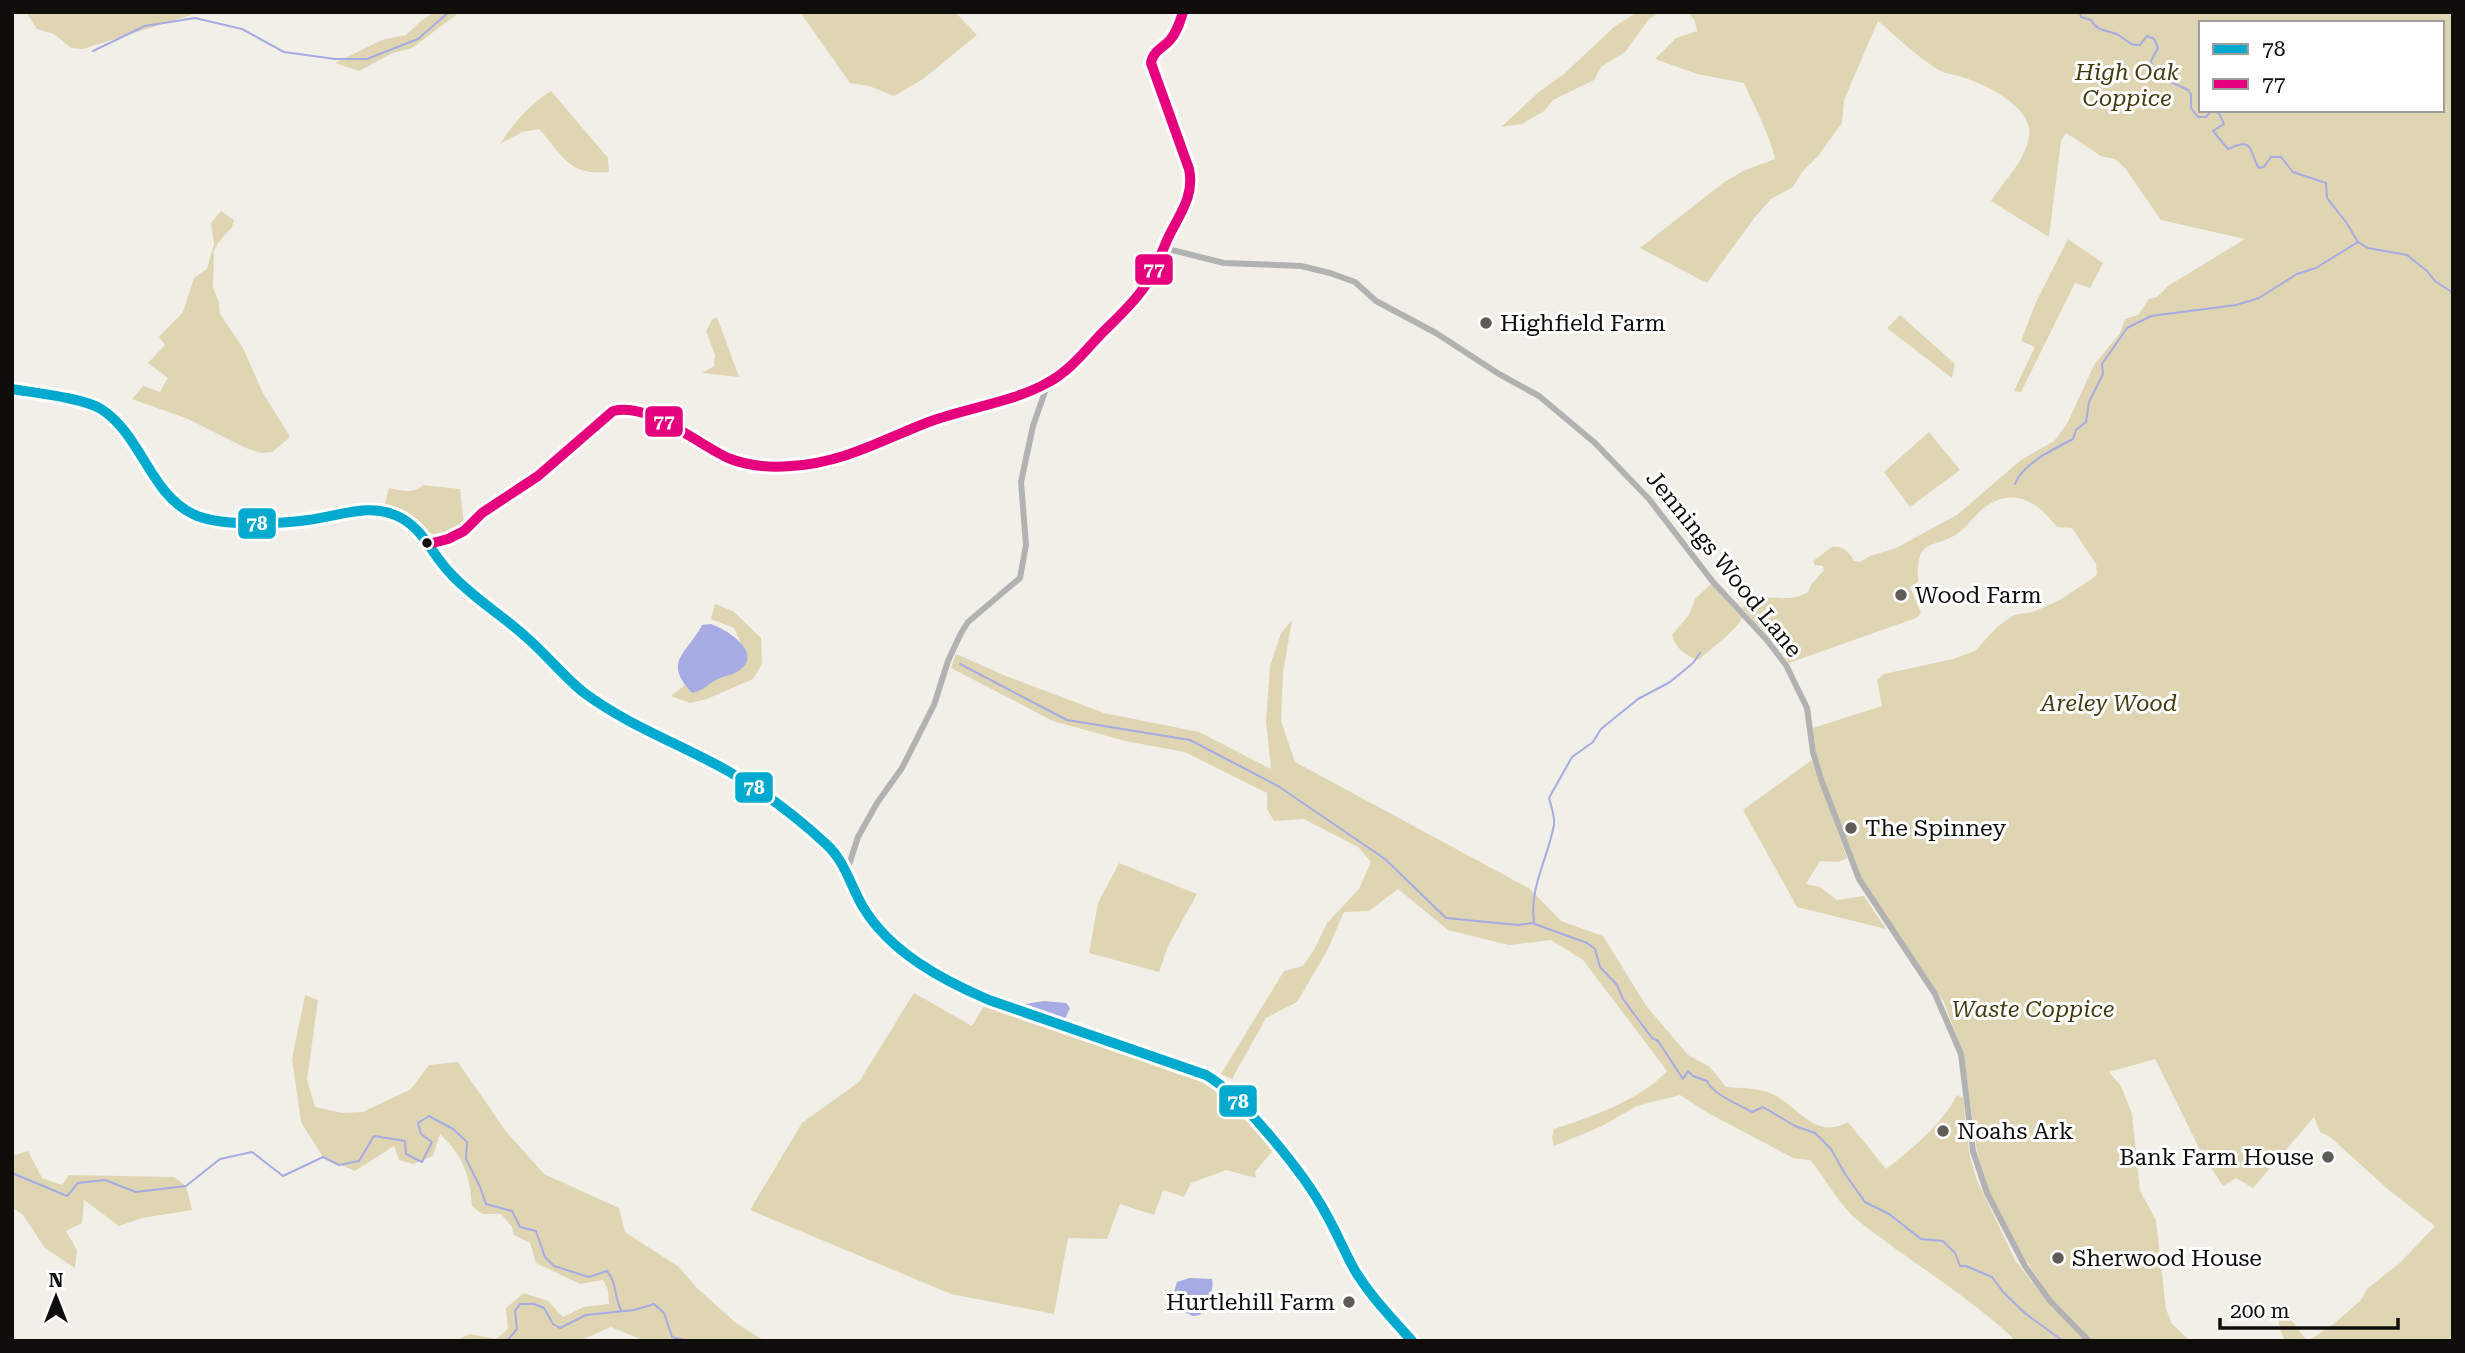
<svg xmlns="http://www.w3.org/2000/svg" width="2465" height="1353" viewBox="0 0 2465 1353" font-family="'Roboto Serif',serif">
	<style>
		.green { fill: #dfd5b3; fill-rule: evenodd }
		.water { fill: #a6abe3 }
		.lines { fill: none; stroke-linecap: round; stroke-linejoin: round }
		.stream { stroke: #a6abe3; stroke-width: 2 }
		.minor { stroke: #b2b2b2; stroke-width: 6 }
		.tertiary { stroke: #b2b2b2; stroke-width: 8 }
		.bus-1-casing { stroke: #fff; stroke-width: 16 }
		.bus-2-casing { stroke: #fff; stroke-width: 16 }
		.bus-1 { stroke: #00a9ce; stroke-width: 10 }
		.bus-2 { stroke: #e5007d; stroke-width: 10 }
		.poi-dot { fill: #5d5c57; stroke: #fff; stroke-width: 2.5 }
		.bus-dot { fill: #0e0d09; stroke: #fff; stroke-width: 2.5 }
		.labels { text-anchor: middle; dominant-baseline: central; stroke-width: 6; stroke-linejoin: round; paint-order: stroke }
		.park-label { font-size: 23px; font-style: italic; fill: #453b10; stroke: #fff }
		.poi-label { font-size: 23px; fill: #0e0d09; stroke: #fff; text-anchor: start }
		.street-label { font-size: 23px; fill: #0e0d09; stroke: #fff }
		.line-badge { stroke: #fff; stroke-width: 2.5 }
		.badge-label { font-size: 19px; text-anchor: middle; font-weight: bold; fill: #fff }
	</style>
	<rect width="100%" height="100%" fill="#f1efe8"/>
	<!-- green -->
	<g class="green">
		<polygon points="26,12 191,12 191,15 83,49 71,48 54,34 37,29"/>
		<polygon points="435,12 460,12 412,48 393,53 359,71 335,63 382,40 406,35 422,20"/>
		<polygon points="800,12 955,12 977,35 923,79 894,96 869,86 850,83"/>
		<polygon points="1637,12 1661,12 1649,19 1625,52 1601,67 1594,80 1553,100 1544,111 1522,124 1501,127 1540,91 1564,74 1614,27"/>
		<path d="M 1688,12 L 2453,12 L 2453,1341 L 2308,1341 L 2335,1323 L 2361,1300 L 2367,1289 L 2401,1262 L 2435,1226 L 2390,1191 L 2330,1137 L 2320,1132 L 2314,1117 L 2253,1188 L 2236,1178 L 2223,1186 L 2202,1154 L 2155,1059 L 2109,1072 L 2121,1086 L 2132,1114 L 2140,1191 L 2156,1220 L 2166,1309 L 2172,1324 L 2190,1341 L 2016,1341 C 1969,1296 1912,1263 1861,1223 C 1838,1205 1828,1181 1810,1160 L 1793,1158 L 1708,1113 L 1680,1095 L 1637,1106 L 1602,1126 L 1554,1146 L 1552,1138 L 1554,1129 C 1589,1118 1642,1099 1667,1071 L 1583,960 L 1551,940 L 1509,945 L 1448,930 L 1398,889 L 1369,911 L 1344,912 L 1327,951 L 1297,1002 L 1266,1018 L 1232,1079 L 1221,1074 L 1284,971 L 1303,966 L 1314,950 L 1327,923 L 1359,889 L 1371,862 L 1358,847 L 1304,819 L 1274,821 L 1267,809 L 1267,793 L 1185,752 L 1125,741 L 1053,721 L 951,668 L 956,654 L 1006,676 L 1104,713 L 1199,732 L 1271,769 L 1266,722 L 1270,666 L 1281,633 L 1292,620 L 1283,673 L 1281,721 L 1295,762 L 1530,889 L 1561,921 L 1603,936 L 1647,1007 L 1688,1055 L 1710,1067 L 1726,1087 C 1740,1088 1757,1088 1770,1093 C 1799,1105 1813,1141 1848,1122 L 1886,1169 C 1910,1151 1943,1123 1957,1095 L 1963,1098 L 1969,1152 L 1976,1178 L 2015,1260 L 2052,1308 L 2081,1334 L 2083,1330 L 2051,1299 L 2024,1257 L 1989,1191 L 1977,1151 L 1963,1054 L 1944,1002 L 1862,880 L 1833,808 L 1816,752 L 1813,728 L 1882,706 L 1877,680 L 1884,674 L 1953,659 L 1975,651 L 1997,627 L 2014,615 L 2033,612 L 2058,601 L 2092,579 L 2097,574 L 2096,564 L 2072,528 L 2057,527 C 2039,504 2017,487 1988,505 C 1978,511 1970,523 1961,531 C 1934,552 1916,533 1918,582 L 1910,587 L 1921,613 L 1916,618 L 1789,663 L 1774,642 L 1742,608 C 1764,587 1783,607 1808,592 L 1811,585 L 1824,570 L 1823,566 L 1815,565 L 1813,561 L 1832,547 C 1842,545 1851,553 1854,561 L 1860,562 L 1870,556 L 1896,548 L 1957,515 L 2021,460 L 2054,441 L 2067,424 L 2094,365 L 2120,333 L 2125,319 L 2138,315 L 2149,299 L 2157,297 L 2168,286 L 2245,239 L 2161,220 L 2125,168 L 2115,159 L 2101,156 L 2066,133 L 2061,141 L 2049,237 L 1991,201 C 2005,179 2024,163 2029,137 C 2035,108 1985,84 1962,77 C 1953,74 1945,74 1937,69 C 1916,56 1897,37 1878,21 L 1844,100 L 1842,123 L 1818,156 L 1802,172 L 1793,187 L 1771,199 L 1755,217 L 1707,283 L 1640,248 L 1723,183 L 1743,171 L 1775,159 C 1770,135 1754,106 1744,83 L 1697,74 L 1655,59 L 1676,38 L 1697,31 L 1695,21 ZM 2201,23 L 2442,23 L 2442,110 L 2201,110 Z"/>
		<path d="M 551,91 L 608,158 L 609,172 C 568,176 564,156 539,129 L 522,132 L 500,144 C 514,122 529,105 551,91 Z"/>
		<polygon points="221,211 234,220 232,227 218,243 214,251 213,288 219,302 220,314 243,348 263,393 289,435 289,438 272,452 262,453 246,448 188,419 132,399 143,386 160,392 168,378 148,363 165,345 159,337 183,312 194,278 207,269 214,244 211,223"/>
		<polygon points="2068,239 2103,263 2090,288 2075,283 2021,392 2014,391 2035,347 2021,341 2036,302"/>
		<polygon points="1900,315 1955,364 1952,378 1887,328"/>
		<polygon points="717,317 739,377 702,373 714,366 715,355 706,331 712,320"/>
		<polygon points="1929,432 1960,470 1910,507 1884,472"/>
		<path d="M 423,485 L 460,489 L 464,525 C 435,548 429,530 405,515 C 399,511 392,509 384,507 L 389,488 C 401,491 414,494 423,485 Z"/>
		<path d="M 1711,584 L 1742,618 C 1735,632 1712,647 1699,660 C 1686,656 1676,649 1672,635 L 1689,615 L 1695,599 Z"/>
		<path d="M 715,604 L 733,611 L 761,638 L 762,664 L 753,679 L 707,699 L 690,703 L 671,696 L 685,685 L 692,693 C 702,689 708,684 717,679 C 730,672 741,674 748,658 L 734,628 L 711,619 Z"/>
		<polygon points="1812,760 1847,858 1839,862 1820,861 1806,884 1820,887 1837,900 1864,896 1886,929 1797,907 1743,810"/>
		<polygon points="1119,863 1197,894 1168,946 1159,972 1089,953 1098,903"/>
		<polygon points="914,993 972,1026 985,1004 1213,1086 1274,1149 1255,1172 1256,1178 1226,1170 1191,1183 1184,1197 1163,1190 1154,1215 1120,1204 1107,1239 1068,1238 1054,1314 951,1294 750,1210 802,1123 859,1082"/>
		<path d="M 305,995 L 318,1000 L 307,1080 L 315,1107 L 342,1113 L 363,1112 L 411,1089 L 429,1065 L 458,1062 L 505,1130 L 544,1174 L 619,1208 L 625,1232 L 679,1267 L 696,1287 L 736,1323 L 765,1341 L 645,1341 L 611,1327 L 579,1341 L 454,1341 L 470,1334 L 496,1339 L 508,1329 L 506,1308 L 524,1293 L 548,1301 L 563,1317 L 584,1307 L 609,1304 L 608,1290 L 603,1280 L 580,1284 L 536,1263 L 530,1243 L 514,1235 L 512,1227 L 501,1214 L 482,1214 L 472,1206 C 470,1176 463,1155 440,1134 L 433,1156 L 413,1164 L 399,1160 L 394,1146 L 355,1171 L 323,1157 L 301,1122 L 292,1059 Z"/>
		<polygon points="28,1151 42,1178 62,1185 69,1175 174,1177 186,1186 192,1210 142,1218 119,1226 84,1200 82,1223 66,1231 77,1250 75,1268 45,1248 23,1215 12,1207 12,1156"/>
		<path d="M 2285,1305 L 2291,1320 L 2307,1341 L 2286,1341 C 2278,1329 2278,1323 2280,1310 Z"/>
	</g>
	<!-- water -->
	<g class="water">
		<path d="M 711,624 C 728,630 766,654 737,672 C 730,676 722,676 716,680 C 707,685 703,691 692,693 C 662,661 687,654 702,625 Z"/>
		<polygon points="1044,1001 1066,1003 1070,1008 1065,1019 1038,1014 1024,1007 1025,1004"/>
		<path d="M 1190,1278 L 1212,1279 C 1215,1290 1206,1305 1200,1315 L 1193,1316 L 1180,1310 L 1172,1299 L 1177,1282 Z"/>
	</g>
	<g class="lines">
		<!-- stream -->
		<g class="stream">
			<path d="M 2080,12 L 2081,17 L 2091,20 C 2099,34 2109,29 2120,36 C 2128,41 2130,46 2140,45 L 2147,36 L 2154,39 L 2158,48 L 2151,61 L 2152,66 L 2165,79 L 2188,90 L 2191,94 L 2191,108 L 2198,117 L 2206,117 L 2211,111 L 2219,113 L 2224,124 L 2213,131 L 2228,149 C 2256,136 2248,152 2259,168 L 2264,167 L 2271,157 L 2281,157 L 2293,172 L 2326,183 L 2327,198 L 2346,222 L 2358,242 L 2368,248 L 2407,255 L 2427,271 L 2435,281 L 2453,293"/>
			<polyline points="93,51 145,26 195,18 242,29 284,52 335,59 367,59 418,39 449,12"/>
			<path d="M 2015,484 C 2023,463 2054,449 2073,439 L 2076,430 L 2086,422 L 2089,402 L 2103,374 L 2102,364 L 2127,328 L 2151,316 L 2236,305 L 2259,298 L 2297,274 L 2316,268 L 2358,242"/>
			<path d="M 960,664 L 1067,720 L 1190,740 L 1278,786 L 1385,859 L 1446,918 L 1518,925 L 1532,923 L 1587,943 L 1595,949 L 1600,967 L 1617,985 L 1623,999 L 1652,1038 L 1658,1041 L 1683,1079 L 1688,1071 L 1693,1076 L 1707,1081 C 1712,1094 1740,1105 1752,1112 L 1763,1107 L 1795,1126 L 1815,1133 L 1831,1149 L 1845,1174 L 1865,1202 L 1889,1214 L 1921,1239 L 1943,1241 L 1955,1253 L 1960,1266 L 1966,1266 L 1992,1277 L 2003,1292 L 2026,1314 L 2063,1341"/>
			<path d="M 1534,922 C 1529,888 1548,858 1554,825 C 1555,816 1551,806 1549,798 L 1572,757 L 1593,742 L 1601,729 L 1638,699 L 1670,682 L 1693,663 L 1700,653"/>
			<path d="M 12,1173 L 67,1196 L 78,1183 L 105,1180 L 136,1192 L 186,1186 L 220,1159 L 252,1152 L 283,1176 L 323,1157 L 339,1165 L 359,1161 L 374,1136 L 405,1141 L 406,1154 L 422,1162 L 432,1142 L 421,1134 L 418,1123 L 429,1116 L 453,1129 L 467,1142 L 466,1159 L 480,1187 L 486,1204 L 512,1211 L 520,1227 L 536,1231 L 545,1257 L 554,1266 L 589,1277 L 607,1271 C 617,1282 614,1297 621,1310"/>
			<polyline points="507,1341 517,1329 515,1311 520,1304 534,1304 544,1308 553,1324 560,1328 586,1315 634,1310 654,1304 664,1313 672,1337 688,1341"/>
		</g>
		<!-- minor -->
		<g class="minor">
			<polyline points="1164,248 1224,263 1301,266 1330,273 1355,282 1376,301 1436,333 1499,374 1539,396 1595,443 1649,499 1713,582 1766,639 1786,665 1807,708 1813,752 1821,779 1859,879 1935,994 1961,1054 1973,1151 1987,1193 2025,1266 2050,1301 2089,1341"/>
			<path d="M 429,544 L 448,539 L 464,531 L 482,513 L 538,476 L 613,411 C 650,402 695,443 728,458 C 748,466 769,468 791,466 C 842,463 880,441 926,423 C 965,408 1011,403 1047,383 C 1069,372 1085,351 1102,333 C 1117,318 1133,304 1145,286 C 1154,272 1161,254 1168,238 C 1179,215 1195,196 1189,169 L 1151,63 C 1153,51 1163,48 1170,40 C 1177,32 1180,22 1183,12"/>
			<polyline points="847,871 858,837 877,803 902,768 934,705 948,661 961,633 968,622 1020,578 1026,545 1021,482 1033,426 1048,383"/>
		</g>
		<!-- tertiary -->
		<path class="tertiary" d="M 12,389 C 36,393 83,398 101,409 C 141,434 150,494 193,514 C 218,527 279,524 308,520 C 340,516 372,501 403,519 C 425,532 433,556 451,574 C 473,598 502,615 526,637 C 546,654 562,675 583,692 C 627,725 680,744 728,771 C 762,791 797,817 826,844 C 845,861 850,885 863,907 C 890,952 942,980 989,1000 L 1206,1075 C 1241,1095 1305,1175 1325,1212 C 1336,1231 1344,1251 1354,1269 C 1370,1296 1392,1318 1412,1341"/>
		<!-- bus-1 casing -->
		<g class="bus-1-casing">
			<path id="bus-1" d="M 12,389 C 36,393 83,398 101,409 C 141,434 150,494 193,514 C 218,527 279,524 308,520 C 340,516 372,501 403,519 C 425,532 433,556 451,574 C 473,598 502,615 526,637 C 546,654 562,675 583,692 C 627,725 680,744 728,771 C 762,791 797,817 826,844 C 845,861 850,885 863,907 C 890,952 942,980 989,1000 L 1206,1075 C 1241,1095 1305,1175 1325,1212 C 1336,1231 1344,1251 1354,1269 C 1370,1296 1392,1318 1412,1341"/>
		</g>
		<!-- bus-2 casing -->
		<g class="bus-2-casing">
			<path id="bus-2" d="M 429,544 L 448,539 L 464,531 L 482,513 L 538,476 L 613,411 C 650,402 695,443 728,458 C 748,466 769,468 791,466 C 842,463 880,441 926,423 C 965,408 1011,403 1047,383 C 1069,372 1085,351 1102,333 C 1117,318 1133,304 1145,286 C 1154,272 1161,254 1168,238 C 1179,215 1195,196 1189,169 L 1151,63 C 1153,51 1163,48 1170,40 C 1177,32 1180,22 1183,12"/>
		</g>
		<!-- bus-1 -->
		<use href="#bus-1" class="bus-1"/>
		<!-- bus-2 -->
		<use href="#bus-2" class="bus-2"/>
	</g>
	<!-- markers -->
	<g class="poi-dot">
		<circle cx="1486" cy="323" r="7"/>
		<circle cx="1901" cy="595" r="7"/>
		<circle cx="1851" cy="828" r="7"/>
		<circle cx="1943" cy="1131" r="7"/>
		<circle cx="2328" cy="1157" r="7"/>
		<circle cx="2058" cy="1258" r="7"/>
		<circle cx="1349" cy="1302" r="7"/>
	</g>
	<circle class="bus-dot" cx="427" cy="543" r="6"/>
	<g class="labels">
		<!-- park labels -->
		<g class="park-label">
			<text x="2127" y="72">High Oak<tspan x="2127" dy="26">Coppice</tspan></text>
			<text x="2109" y="703">Areley Wood</text>
			<text x="2033" y="1009">Waste Coppice</text>
		</g>
		<!-- poi labels -->
		<g class="poi-label">
			<text x="1500" y="323">Highfield Farm</text>
			<text x="1915" y="595">Wood Farm</text>
			<text x="1865" y="828">The Spinney</text>
			<text x="1957" y="1131">Noahs Ark</text>
			<text x="2314" y="1157" text-anchor="end">Bank Farm House</text>
			<text x="2072" y="1258">Sherwood House</text>
			<text x="1335" y="1302" text-anchor="end">Hurtlehill Farm</text>
		</g>
		<!-- street labels -->
		<g class="street-label">
			<text transform="translate(1724 564) rotate(51)">Jennings Wood Lane</text>
		</g>
	</g>
	<g class="line-badge">
		<rect x="1134" y="253" width="40" height="33" rx="7" fill="#e5007d"/>
		<rect x="644" y="405" width="40" height="33" rx="7" fill="#e5007d"/>
		<rect x="237" y="507" width="40" height="33" rx="7" fill="#00a9ce"/>
		<rect x="734" y="771" width="40" height="33" rx="7" fill="#00a9ce"/>
		<rect x="1218" y="1084" width="40" height="34" rx="7" fill="#00a9ce"/>
	</g>
	<g class="badge-label">
		<text x="1154" y="276">77</text>
		<text x="664" y="428">77</text>
		<text x="257" y="530">78</text>
		<text x="754" y="794">78</text>
		<text x="1238" y="1108">78</text>
	</g>
	<!-- border -->
	<rect width="2465" height="1353" fill="none" stroke="#0e0d09" stroke-width="28"/>
	<!-- legend -->
	<rect x="2199" y="21" width="245" height="91" fill="#ffffff" stroke="#9f9e9d" stroke-width="2"/>
	<rect x="2213" y="44" width="35" height="10" fill="#00a9ce" stroke="#9f9e9d" stroke-width="2"/>
	<text x="2262" y="56" font-size="21" fill="#0e0d09">78</text>
	<rect x="2213" y="79" width="35" height="10" fill="#e5007d" stroke="#9f9e9d" stroke-width="2"/>
	<text x="2262" y="91" font-size="21" fill="#0e0d09">77</text>
	<!-- north arrow -->
	<g transform="translate(56 1297)" stroke="#ffffff" stroke-width="5" paint-order="stroke">
	<path d="M0-5L12 26L0 18L-12 26Z" fill="#0e0d09"/>
	<text y="-10" font-size="19" font-weight="bold" text-anchor="middle" fill="#0e0d09">N</text>
	</g>
	<!-- scale -->
	<path d="M2220 1318v10h178v-10" fill="none" stroke="#0e0d09" stroke-width="3.5"/>
	<text x="2230" y="1318" font-size="21" fill="#0e0d09" stroke="#ffffff" stroke-width="5" paint-order="stroke">200 m</text>
</svg>
